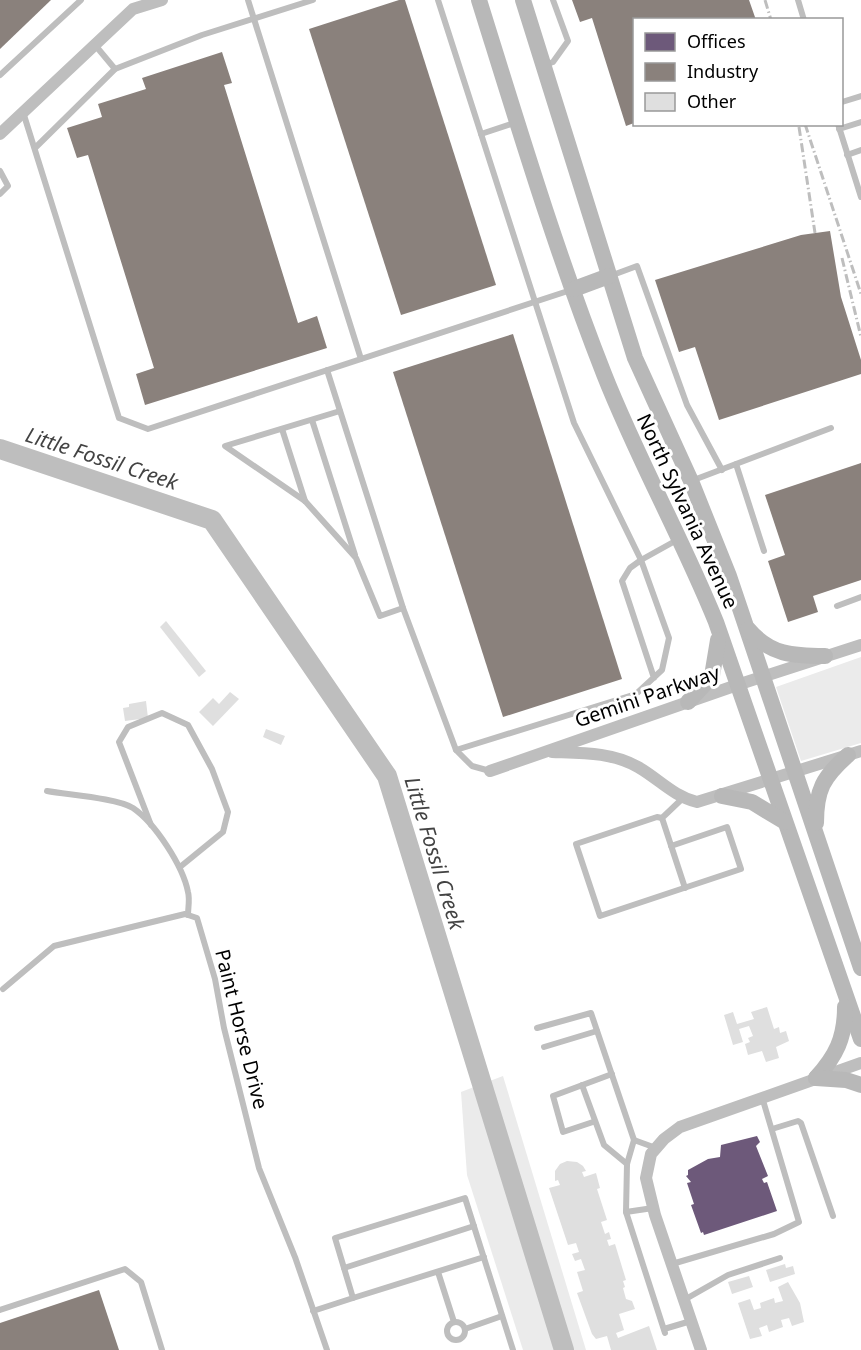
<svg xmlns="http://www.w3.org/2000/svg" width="861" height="1350" viewBox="0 0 861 1350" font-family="'Noto Sans',sans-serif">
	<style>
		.green { fill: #ebebeb }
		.offices { fill: #6d597a }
		.industry { fill: #8a817c }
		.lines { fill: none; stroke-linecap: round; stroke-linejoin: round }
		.river { stroke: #bebebe; stroke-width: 20 }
		.building { fill: #dfdfdf }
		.service { stroke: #bebebe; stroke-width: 6 }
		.minor { stroke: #bebebe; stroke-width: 12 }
		.secondary { stroke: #b8b8b8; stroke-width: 16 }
		.rail { stroke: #bebebe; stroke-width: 3; stroke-dasharray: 9 3 1.5 3; stroke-linecap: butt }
		.labels { text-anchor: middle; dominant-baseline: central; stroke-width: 6; stroke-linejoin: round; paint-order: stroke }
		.street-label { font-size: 20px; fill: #000; stroke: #fff }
		.water-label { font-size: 21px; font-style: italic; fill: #434343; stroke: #fff }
	</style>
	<rect width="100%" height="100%" fill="#fff"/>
	<!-- green -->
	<g class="green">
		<polygon points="861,657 861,743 801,761 776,687"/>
		<polygon points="503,1076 586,1350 523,1350 467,1175 461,1092"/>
	</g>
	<!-- offices -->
	<polygon class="offices" points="757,1136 760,1142 756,1146 768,1176 762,1179 764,1183 767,1182 777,1211 704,1235 703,1232 701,1233 691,1205 694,1204 687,1183 691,1182 686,1176 688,1175 688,1170 708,1159 720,1157 721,1145"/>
	<!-- industry -->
	<g class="industry">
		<polygon points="0,0 51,0 0,49"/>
		<polygon points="399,0 405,0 496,285 401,315 309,29"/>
		<polygon points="572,0 749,0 756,20 634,20 634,123 626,126 592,18 580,22"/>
		<polygon points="222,52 232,83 224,85 298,323 317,316 327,348 145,405 136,374 154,368 88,155 77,158 67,128 102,117 98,104 146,89 142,78"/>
		<polygon points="830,231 841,297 861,360 861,374 719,420 695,347 679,352 655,280 801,235"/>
		<polygon points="513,334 622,679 503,717 393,372"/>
		<polygon points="861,463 861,580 813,596 818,612 788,622 768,561 785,555 765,495"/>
		<polygon points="99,1290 119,1350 0,1350 0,1323"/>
	</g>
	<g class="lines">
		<!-- river -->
		<polyline class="river" points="0,449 212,520 387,776 564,1350"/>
	</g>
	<!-- building -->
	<g class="building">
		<polygon points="166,621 206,671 199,677 160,627"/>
		<polygon points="230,692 239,699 213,726 199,712 213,698 219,704"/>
		<polygon points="146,701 148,718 125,721 123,708 129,707 129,704"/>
		<polygon points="266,729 285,736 281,745 263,737"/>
		<polygon points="767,1007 774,1029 779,1027 780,1033 786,1031 789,1041 776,1047 779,1058 766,1062 762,1051 748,1055 745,1044 750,1042 748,1038 753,1036 749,1026 739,1029 743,1042 733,1045 724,1015 733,1012 737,1024 754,1019 751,1012"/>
		<polygon points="567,1161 577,1162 583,1166 586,1171 582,1172 584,1177 596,1173 600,1188 597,1189 607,1220 601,1222 605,1234 609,1232 611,1239 607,1240 609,1246 615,1244 626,1280 623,1281 625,1287 623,1288 626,1299 632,1301 635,1309 619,1314 624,1330 616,1333 618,1338 649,1326 657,1350 611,1350 607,1336 596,1339 592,1334 577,1293 583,1291 577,1272 585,1270 581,1259 575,1261 572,1254 579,1252 576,1243 568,1245 549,1188 560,1185 558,1180 555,1181 555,1171 560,1164"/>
		<polygon points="785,1264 786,1268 793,1266 795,1274 770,1282 766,1270"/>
		<polygon points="749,1276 753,1287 732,1294 728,1282"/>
		<polygon points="788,1282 800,1303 804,1322 792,1326 789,1318 781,1320 783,1327 769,1332 767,1325 759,1328 762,1336 750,1339 738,1303 750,1299 754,1310 761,1308 760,1303 774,1298 775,1303 783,1301 778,1287"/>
	</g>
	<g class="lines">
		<!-- service -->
		<g class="service">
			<polyline points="248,0 361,359"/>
			<polyline points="438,0 574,423 641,560 677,540"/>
			<polyline points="798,0 804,20"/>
			<polyline points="95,45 115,69"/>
			<polyline points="545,65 553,62 568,41 553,0"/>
			<polyline points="0,75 81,0"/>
			<polyline points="842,102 861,96"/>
			<polyline points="23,112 119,418 148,429 571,290"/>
			<polyline points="838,124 861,197"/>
			<polyline points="839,129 861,122"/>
			<polyline points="481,134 514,123"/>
			<polyline points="35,148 115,69 202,35 313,0"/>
			<polyline points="847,155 861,150"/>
			<polyline points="0,171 8,186 0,194"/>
			<polyline points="610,276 637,266 687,405 722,470"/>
			<polyline points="327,370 403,608 456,750 636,694 662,670 669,638 641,560 630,568 622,581 654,678"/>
			<polyline points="340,411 225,446 305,501 356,558 380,616 403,608"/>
			<polyline points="312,420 355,555"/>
			<polyline points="282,429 305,501"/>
			<polyline points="736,464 764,551"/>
			<polyline points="691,481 831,428"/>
			<polyline points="837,606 861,597"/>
			<polyline points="456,750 472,766 490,771"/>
			<path d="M 47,791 C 69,795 116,798 133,808 C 155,823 183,866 188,892 C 190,899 188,908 188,915"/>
			<polyline points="683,798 662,818 685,888"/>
			<polyline points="662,818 657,817 576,844 600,916 741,869 727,827 671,846"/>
			<polyline points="151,825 119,742 128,727 162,713 188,725 212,769 228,812 223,832 180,867"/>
			<polyline points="3,989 54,946 185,914 197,918 215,979 224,1028 259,1168 295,1257 327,1350"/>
			<polyline points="537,1028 591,1013 634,1140 627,1164 626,1212 665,1333"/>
			<polyline points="544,1047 597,1031"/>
			<polyline points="582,1085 604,1145 627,1164"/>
			<polyline points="593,1122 563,1132 553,1096 612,1074"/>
			<polyline points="772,1129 798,1121 801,1123 833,1216"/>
			<polyline points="634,1140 656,1148"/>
			<polyline points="626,1212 653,1208"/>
			<polyline points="672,1264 774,1234 799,1222 762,1097"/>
			<polyline points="344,1268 474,1226"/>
			<polyline points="438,1272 454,1322"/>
			<polyline points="353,1298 484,1257"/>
			<polyline points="684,1300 728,1275 780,1258"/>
			<polyline points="0,1310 125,1269 141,1282 162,1350"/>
			<polyline points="313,1311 353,1298 335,1238 465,1198 513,1350"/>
			<circle cx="456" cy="1331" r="9"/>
			<polyline points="465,1329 502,1316"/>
			<polyline points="664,1329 691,1321"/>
		</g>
		<!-- minor -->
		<g class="minor">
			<polyline points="0,134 133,9 162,0"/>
			<path d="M 552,752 C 581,753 612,752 638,767 C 659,779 673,796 697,802 L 861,751"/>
			<polyline points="490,771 737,685 861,645"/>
			<polyline points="701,1350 655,1215 646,1178 651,1154 664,1139 680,1127 861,1063"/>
		</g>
		<!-- secondary -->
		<g class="secondary">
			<path d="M 479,0 C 518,125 556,252 604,374 C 637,458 682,538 716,622 L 861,1039"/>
			<polyline points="523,0 635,358 691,481 729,576 861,968"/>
			<polyline points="574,289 609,276"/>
			<path d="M 748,629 C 770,655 793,656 825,656"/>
			<polyline points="688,702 712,676 718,640"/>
			<polyline points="722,796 752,802 785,822"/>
			<path d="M 816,823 C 816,790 823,777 848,755"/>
			<path d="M 816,1078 C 836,1056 845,1038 845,1007"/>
			<polyline points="816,1078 846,1080 861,1085"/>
		</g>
		<!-- rail -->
		<g class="rail">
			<polyline points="765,0 771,20"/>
			<polyline points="805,124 861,294"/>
			<polyline points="799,127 815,233"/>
			<polyline points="842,258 861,337"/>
		</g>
	</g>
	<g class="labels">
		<!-- street labels -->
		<g class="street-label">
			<text transform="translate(688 511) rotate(65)">North Sylvania Avenue</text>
			<text transform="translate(647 696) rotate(-19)">Gemini Parkway</text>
			<text transform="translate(242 1029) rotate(76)">Paint Horse Drive</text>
		</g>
		<!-- water labels -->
		<g class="water-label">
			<text transform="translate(102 458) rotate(18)">Little Fossil Creek</text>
			<text transform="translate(435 853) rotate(73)">Little Fossil Creek</text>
		</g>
	</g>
	<!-- legend -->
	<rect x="633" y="18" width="210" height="108" fill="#ffffff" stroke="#999999" stroke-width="1.5"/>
	<rect x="645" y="33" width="30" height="18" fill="#6d597a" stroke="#999999" stroke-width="1.5"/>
	<text x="687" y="48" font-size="18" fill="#000000">Offices</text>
	<rect x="645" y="63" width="30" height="18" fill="#8a817c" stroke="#999999" stroke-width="1.5"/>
	<text x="687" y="78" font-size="18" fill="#000000">Industry</text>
	<rect x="645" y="93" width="30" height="18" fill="#dfdfdf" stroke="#999999" stroke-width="1.5"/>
	<text x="687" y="108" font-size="18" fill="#000000">Other</text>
</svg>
